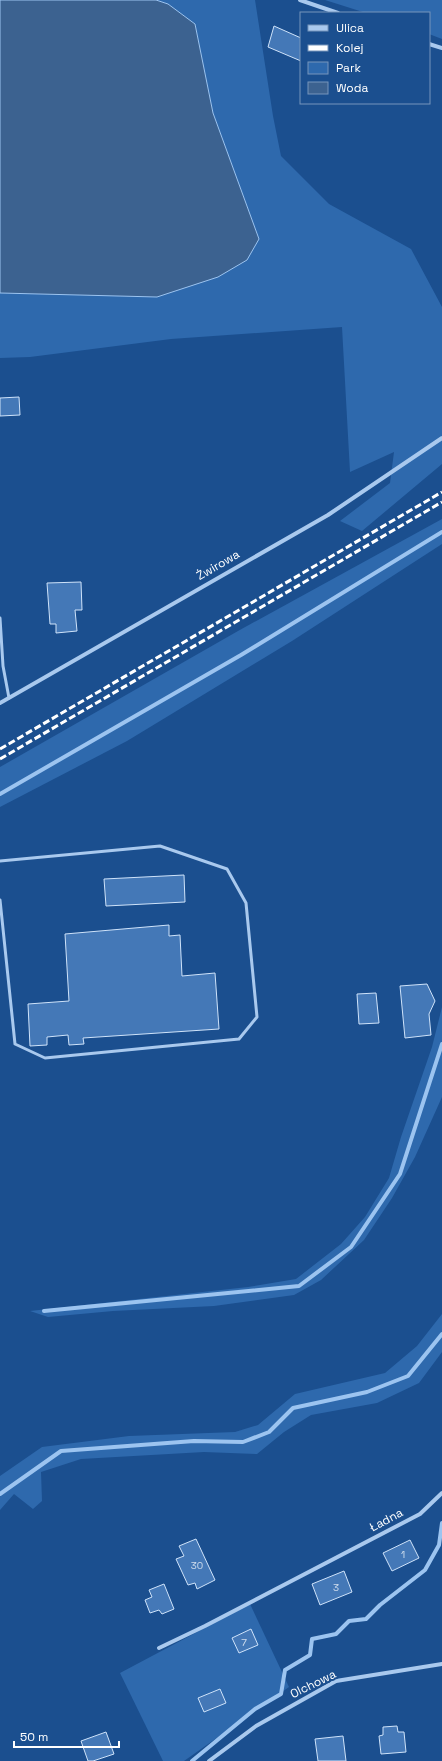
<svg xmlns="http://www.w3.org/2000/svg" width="442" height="1761" viewBox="0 0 442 1761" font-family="'Space Grotesk',sans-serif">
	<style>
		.green { fill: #2e69ad }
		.water { fill: #3c6290; stroke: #9cc4f0 }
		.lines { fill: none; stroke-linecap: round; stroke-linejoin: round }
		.stream { stroke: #9cc4f0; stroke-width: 4 }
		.building { fill: #4478b7; stroke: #cfe3fa }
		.service { stroke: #a9c9ee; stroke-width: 3 }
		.minor { stroke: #a9c9ee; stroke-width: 4 }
		.rail { stroke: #fff; stroke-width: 3; stroke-dasharray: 7 3; stroke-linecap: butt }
		.labels { text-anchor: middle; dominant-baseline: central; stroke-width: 4; stroke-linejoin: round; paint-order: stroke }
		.number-label { font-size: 10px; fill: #d0dded }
		.street-label { font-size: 12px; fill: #fff; stroke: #1b4f8f }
	</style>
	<rect width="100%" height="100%" fill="#1b4f8f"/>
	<!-- green -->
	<g class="green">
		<polygon points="156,0 255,0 273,116 281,156 329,204 411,249 442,307 442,464 362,531 340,521 390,483 394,452 350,472 342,327 171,339 30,357 0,358 0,293 157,297 259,239 213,113 195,24 168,4"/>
		<polygon points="325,0 442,0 442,39 429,34 429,13 366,13"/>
		<polygon points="442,519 442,544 292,641 127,741 0,807 0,767 238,631"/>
		<polygon points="442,1007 442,1097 415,1157 392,1198 364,1240 321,1280 294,1295 214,1306 113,1311 48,1317 30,1311 248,1287 296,1279 341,1244 365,1217 389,1178 401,1137 432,1047"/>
		<polygon points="442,1314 442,1352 419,1383 377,1403 311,1415 284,1432 257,1454 204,1452 81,1459 41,1472 42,1501 33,1509 14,1494 0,1510 0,1476 42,1447 129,1436 235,1432 258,1425 295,1394 385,1373 417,1346"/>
		<polygon points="250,1604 289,1687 184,1761 163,1761 120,1673"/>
	</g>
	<!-- water -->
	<polygon class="water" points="0,0 156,0 168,4 195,24 213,113 259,239 247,260 218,277 157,297 0,293"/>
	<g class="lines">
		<!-- stream -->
		<g class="stream">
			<polyline points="0,794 241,655 442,532"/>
			<polyline points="44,1311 299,1286 351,1247 400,1174 442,1044"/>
			<polyline points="0,1494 61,1451 194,1441 243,1442 269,1432 293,1408 367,1392 408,1376 442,1334"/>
			<polyline points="192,1761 255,1709 281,1694 285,1670 310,1655 312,1639 336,1634 349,1621 366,1619 380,1605 425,1570 439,1545 442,1523"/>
		</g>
	</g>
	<!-- building -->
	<g class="building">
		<polygon points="274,26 301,38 301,61 268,47"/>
		<polygon points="19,397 20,415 0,416 0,398"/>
		<polygon points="81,582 82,610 75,610 77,631 56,633 56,624 50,624 47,583"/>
		<polygon points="184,875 185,902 106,906 104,879"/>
		<polygon points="169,925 169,936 180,935 182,976 215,973 219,1029 83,1038 84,1044 69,1045 68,1035 47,1037 47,1045 30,1046 28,1004 69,1001 65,934"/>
		<polygon points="427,984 435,1001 429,1014 431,1035 405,1038 400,986"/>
		<polygon points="376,993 379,1023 359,1024 357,994"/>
		<polygon points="196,1539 215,1580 197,1589 195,1583 188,1585 176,1559 184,1556 179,1546"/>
		<polygon points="410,1540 419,1558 392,1571 383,1553"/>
		<polygon points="344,1571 352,1592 320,1605 312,1584"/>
		<polygon points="164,1584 174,1609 162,1614 159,1610 150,1613 145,1600 152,1597 149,1590"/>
		<polygon points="251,1629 258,1645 239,1653 232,1638"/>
		<polygon points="220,1689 226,1703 204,1712 198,1698"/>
		<polygon points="397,1726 398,1732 404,1732 406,1752 381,1754 379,1736 383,1735 383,1727"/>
		<polygon points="106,1732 114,1754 93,1761 88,1761 81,1741"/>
		<polygon points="343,1736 346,1761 318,1761 315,1739"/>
	</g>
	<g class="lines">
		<!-- service -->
		<g class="service">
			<polyline points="0,618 3,666 9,698"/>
			<polyline points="0,861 160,846 227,869 246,903 257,1017 239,1039 45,1058 15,1044 0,900"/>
		</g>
		<!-- minor -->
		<g class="minor">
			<polyline points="300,0 338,13"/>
			<polyline points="429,44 442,48"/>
			<polyline points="0,703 328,515 442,438"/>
			<polyline points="159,1648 205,1626 420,1514 442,1493"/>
			<polyline points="209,1761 256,1726 336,1681 442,1664"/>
		</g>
		<!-- rail -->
		<g class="rail">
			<polyline points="0,749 442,492"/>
			<polyline points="0,759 442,502"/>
		</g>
	</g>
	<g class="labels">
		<!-- number labels -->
		<g class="number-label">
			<text x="403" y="1554">1</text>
			<text x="197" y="1565">30</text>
			<text x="336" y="1587">3</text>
			<text x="244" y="1642">7</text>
		</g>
		<!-- street labels -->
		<g class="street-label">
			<text transform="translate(218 565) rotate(-30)">Żwirowa</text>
			<text transform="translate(386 1520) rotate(-28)">Ładna</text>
			<text transform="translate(313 1684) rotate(-26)">Olchowa</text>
		</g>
	</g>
	<!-- legend -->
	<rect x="300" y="12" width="130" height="92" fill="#1b4f8f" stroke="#7695bc"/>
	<rect x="308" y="25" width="20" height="6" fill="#a9c9ee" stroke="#7695bc"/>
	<text x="336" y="32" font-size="12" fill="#ffffff">Ulica</text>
	<rect x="308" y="45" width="20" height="6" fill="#ffffff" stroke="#7695bc"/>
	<text x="336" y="52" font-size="12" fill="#ffffff">Kolej</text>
	<rect x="308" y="62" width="20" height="12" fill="#2e69ad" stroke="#7695bc"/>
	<text x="336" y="72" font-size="12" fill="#ffffff">Park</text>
	<rect x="308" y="82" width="20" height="12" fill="#3c6290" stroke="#7695bc"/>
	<text x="336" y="92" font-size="12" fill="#ffffff">Woda</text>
	<!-- scale -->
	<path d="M14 1741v6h105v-6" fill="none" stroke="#ffffff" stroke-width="2"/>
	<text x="20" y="1741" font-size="12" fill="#ffffff" stroke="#1b4f8f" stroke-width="3" paint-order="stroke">50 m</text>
</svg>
